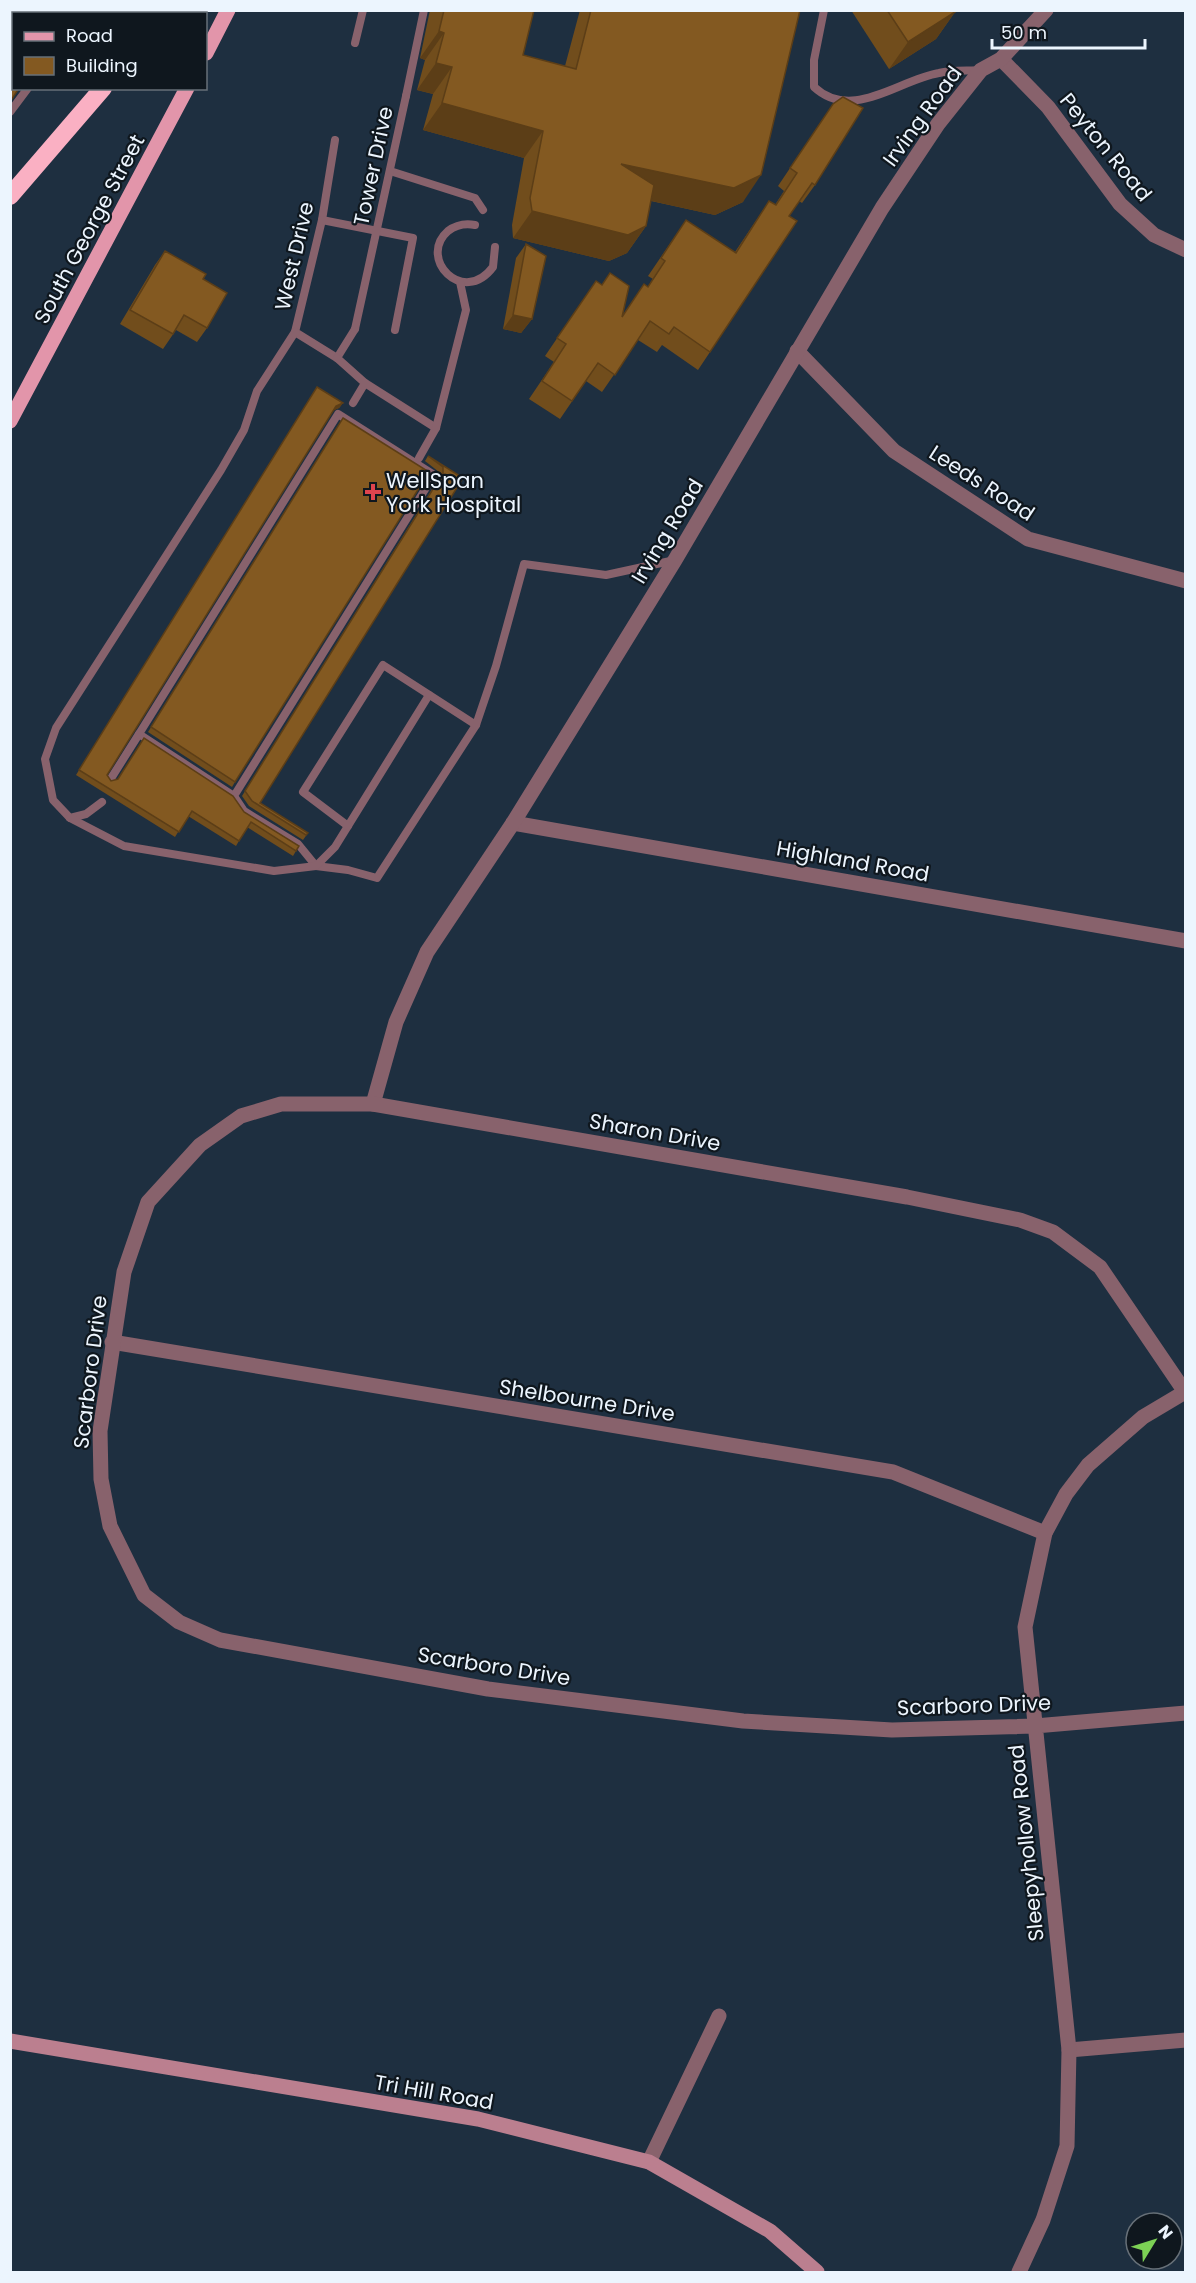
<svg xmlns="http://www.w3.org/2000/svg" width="1196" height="2283" viewBox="0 0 1196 2283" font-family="Poppins,sans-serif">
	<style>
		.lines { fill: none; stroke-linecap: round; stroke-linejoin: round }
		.lane { stroke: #88626c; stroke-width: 8 }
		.street { stroke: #88626c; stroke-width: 15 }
		.secondary { stroke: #bb7f8f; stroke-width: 15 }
		.primary { stroke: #e295aa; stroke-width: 15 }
		.highway { stroke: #fab0c3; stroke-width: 18 }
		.lane-bridge { stroke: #88626c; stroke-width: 8 }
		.wall { fill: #714d1c }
		.shaded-wall { fill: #5c3e17 }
		.building { fill: #835921; stroke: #5c3e17; stroke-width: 1.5 }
		.health-dot { fill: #e0444e; stroke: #0f171e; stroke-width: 2 }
		.labels { text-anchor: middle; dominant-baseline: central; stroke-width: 4.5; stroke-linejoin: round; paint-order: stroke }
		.street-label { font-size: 21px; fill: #ecf5fe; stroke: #0f171e }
		.poi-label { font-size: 21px; fill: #ecf5fe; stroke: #0f171e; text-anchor: start }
	</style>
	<rect width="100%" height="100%" fill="#1e2f40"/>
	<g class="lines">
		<!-- lane -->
		<g class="lane">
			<path d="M 824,10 L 814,60 L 814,87 C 852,122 898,80 939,73 C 952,70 967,71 981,70"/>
			<polyline points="86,14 88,10"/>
			<polyline points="355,43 363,10"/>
			<polyline points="406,96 424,10"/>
			<polyline points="10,112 28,88"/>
			<polyline points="335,140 322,220 295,332 337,358 355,329"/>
			<polyline points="390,171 475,198 483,210"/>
			<polyline points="322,220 413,238 395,330"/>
			<path d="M 475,225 C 465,223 456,225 448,231 C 417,258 463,307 493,267 L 495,247"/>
			<polyline points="337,358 365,383"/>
			<polyline points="353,403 365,383 436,428"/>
			<polyline points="419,458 436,428 466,310 460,282"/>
			<polyline points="110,780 139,734"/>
			<polyline points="234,796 434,475 338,414 139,734 234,796 244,811 298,844 316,866 348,870 377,878 476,725"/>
			<polyline points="102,802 86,814 70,818 53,800 45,759 56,728 221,470 244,430 257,391 295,332"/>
			<polyline points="70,818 124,846 274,871 316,866 335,847 429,695"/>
			<polyline points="348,826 303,792 383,665 476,725 496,666 524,564 606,575 675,560"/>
		</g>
		<!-- street -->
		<g class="street">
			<polyline points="1001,59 1048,107 1120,204 1154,235 1186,250"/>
			<polyline points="797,351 894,451 1028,539 1186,581"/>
			<polyline points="513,823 1186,941"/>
			<polyline points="373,1104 396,1022 427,952 513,823 675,560 882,208 938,124 981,70 1001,59 1046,10"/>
			<polyline points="112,1342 893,1472 1045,1533"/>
			<polyline points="1069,2050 1186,2040"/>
			<polyline points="649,2162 719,2016"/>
			<polyline points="1019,2272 1043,2220 1067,2146 1069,2050 1025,1627 1045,1533 1066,1494 1088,1465 1143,1417 1185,1392 1100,1267 1053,1232 1020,1220 907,1197 373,1104 281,1104 241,1116 200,1145 148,1202 124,1272 100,1431 101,1479 110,1526 144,1595 179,1622 220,1640 488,1689 743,1721 892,1730 1035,1726 1186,1713"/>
		</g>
		<!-- secondary -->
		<polyline class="secondary" points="10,2041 478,2119 649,2162 770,2231 817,2272"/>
		<!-- primary -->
		<g class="primary">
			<polyline points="206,53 228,10"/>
			<polyline points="10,421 187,88"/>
		</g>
		<!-- highway -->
		<g class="highway">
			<polyline points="166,14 169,10"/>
			<polyline points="10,196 103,88"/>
		</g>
		<!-- lane-bridge -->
		<polyline class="lane-bridge" points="355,329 406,96"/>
	</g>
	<!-- wall -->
	<g class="wall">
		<polygon points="430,10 534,10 523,55 565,66 580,10 800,10 743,202 715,215 651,201 646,226 627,253 609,261 513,238 512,225 524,158 423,130 433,94 417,90 425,60 420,58"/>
		<polygon points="851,10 953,10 955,12 936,39 889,69"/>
		<polygon points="833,104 815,185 802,203 799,201 789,216 710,352 698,370 662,345 657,352 638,340 602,392 586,381 560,419 529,399 554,362 545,356 596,281 602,285 610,273 623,315 644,284 648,287 653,279 648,276 686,220 735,252 769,201 775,205 784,191 778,186"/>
		<polygon points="526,244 532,319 521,333 503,329 516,258"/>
		<polygon points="165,251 203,279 207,328 197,342 176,330 163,349 120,324 155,265"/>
		<polygon points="314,392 343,403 339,408 333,410 107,775 111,781 244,812 299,846 293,856 247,827 236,846 188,816 175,837 76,775"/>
		<polygon points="340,423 235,782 232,787 148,732"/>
		<polygon points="428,456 463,478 260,803 308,833 303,840 249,806 242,796 439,478 439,472 425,461"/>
	</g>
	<!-- shaded-wall -->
	<g class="shaded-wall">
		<polygon points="955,12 936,39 889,69 908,42"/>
		<polygon points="439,31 444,33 425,60 420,58"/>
		<polygon points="436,63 452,67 433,94 417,90"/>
		<polygon points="442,103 543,131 524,158 423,130"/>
		<polygon points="621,164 761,175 743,202 715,215 602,190"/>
		<polygon points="532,211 646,226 627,253 609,261 513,238"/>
		<polygon points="513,315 532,319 521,333 503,329"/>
		<polygon points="343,403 339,408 333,411 336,406"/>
	</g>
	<!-- building -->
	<g class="building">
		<polygon points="10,10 69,10 67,14 14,14 14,88 19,88 10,102"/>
		<polygon points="444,10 534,10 523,55 576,69 591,10 800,10 761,175 734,188 621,164 654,185 646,226 628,235 532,211 530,198 543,131 442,103 452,67 436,63 444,33 439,31"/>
		<polygon points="887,10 953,10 955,12 908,42"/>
		<polygon points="843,97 863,108 815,185 812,183 789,216 797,221 710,352 674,327 669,334 650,321 615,375 598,363 572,401 542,381 566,344 557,338 596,281 602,285 610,273 629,286 622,317 644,284 648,287 665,261 661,258 686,220 736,253 769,201 776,205 797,173 790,168 833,104"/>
		<polygon points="526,244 546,256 532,319 513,315"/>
		<polygon points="165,251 206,274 203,279 227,293 207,328 184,315 173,334 130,310"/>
		<polygon points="317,387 343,403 336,406 107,775 111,781 118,779 144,738 233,796 244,812 299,846 296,851 251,822 239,841 192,811 179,832 79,770"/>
		<polygon points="343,418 429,472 235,782 151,727"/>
		<polygon points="428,456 463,478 260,803 308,833 306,835 252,801 245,791 443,473 443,467"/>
	</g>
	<!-- markers -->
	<path class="health-dot" d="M370 483h6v6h6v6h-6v6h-6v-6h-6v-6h6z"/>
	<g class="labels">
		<!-- street labels -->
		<g class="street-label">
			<text transform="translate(922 116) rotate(-54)">Irving Road</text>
			<text transform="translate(1106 147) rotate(51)">Peyton Road</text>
			<text transform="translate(373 166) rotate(-78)">Tower Drive</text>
			<text transform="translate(89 229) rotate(-62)">South George Street</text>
			<text transform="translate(294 256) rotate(-77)">West Drive</text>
			<text transform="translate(982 483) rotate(33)">Leeds Road</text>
			<text transform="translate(667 531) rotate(-59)">Irving Road</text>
			<text transform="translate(853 861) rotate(10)">Highland Road</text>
			<text transform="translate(655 1132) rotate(10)">Sharon Drive</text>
			<text transform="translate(90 1372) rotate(-83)">Scarboro Drive</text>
			<text transform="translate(587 1400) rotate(9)">Shelbourne Drive</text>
			<text transform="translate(494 1666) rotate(9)">Scarboro Drive</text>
			<text transform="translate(974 1705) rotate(-2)">Scarboro Drive</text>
			<text transform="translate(1026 1843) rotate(-96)">Sleepyhollow Road</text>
			<text transform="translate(434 2092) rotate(10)">Tri Hill Road</text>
		</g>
		<!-- poi labels -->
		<g class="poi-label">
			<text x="386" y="480">WellSpan<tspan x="386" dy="24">York Hospital</tspan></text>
		</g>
	</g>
	<!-- border -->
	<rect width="1196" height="2283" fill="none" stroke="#ecf5fe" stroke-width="24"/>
	<!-- legend -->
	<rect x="12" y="12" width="195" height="78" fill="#0f171e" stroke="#677078" stroke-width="1.5"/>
	<rect x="24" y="32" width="30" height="9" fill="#e295aa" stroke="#677078" stroke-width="1.5"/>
	<text x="66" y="42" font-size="18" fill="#ecf5fe">Road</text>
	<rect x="24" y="57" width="30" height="18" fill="#835921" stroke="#677078" stroke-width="1.5"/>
	<text x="66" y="72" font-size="18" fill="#ecf5fe">Building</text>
	<!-- north arrow -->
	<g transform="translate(1154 2241) rotate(52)"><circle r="28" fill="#0f171e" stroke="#677078" stroke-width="1.5"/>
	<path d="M0-4.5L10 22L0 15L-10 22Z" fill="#7cd155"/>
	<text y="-9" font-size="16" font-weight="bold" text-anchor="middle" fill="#ecf5fe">N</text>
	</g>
	<!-- scale -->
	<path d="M992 39v9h153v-9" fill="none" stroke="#ecf5fe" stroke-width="3"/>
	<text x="1001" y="39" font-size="18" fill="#ecf5fe" stroke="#0f171e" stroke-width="4.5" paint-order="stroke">50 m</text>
</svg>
